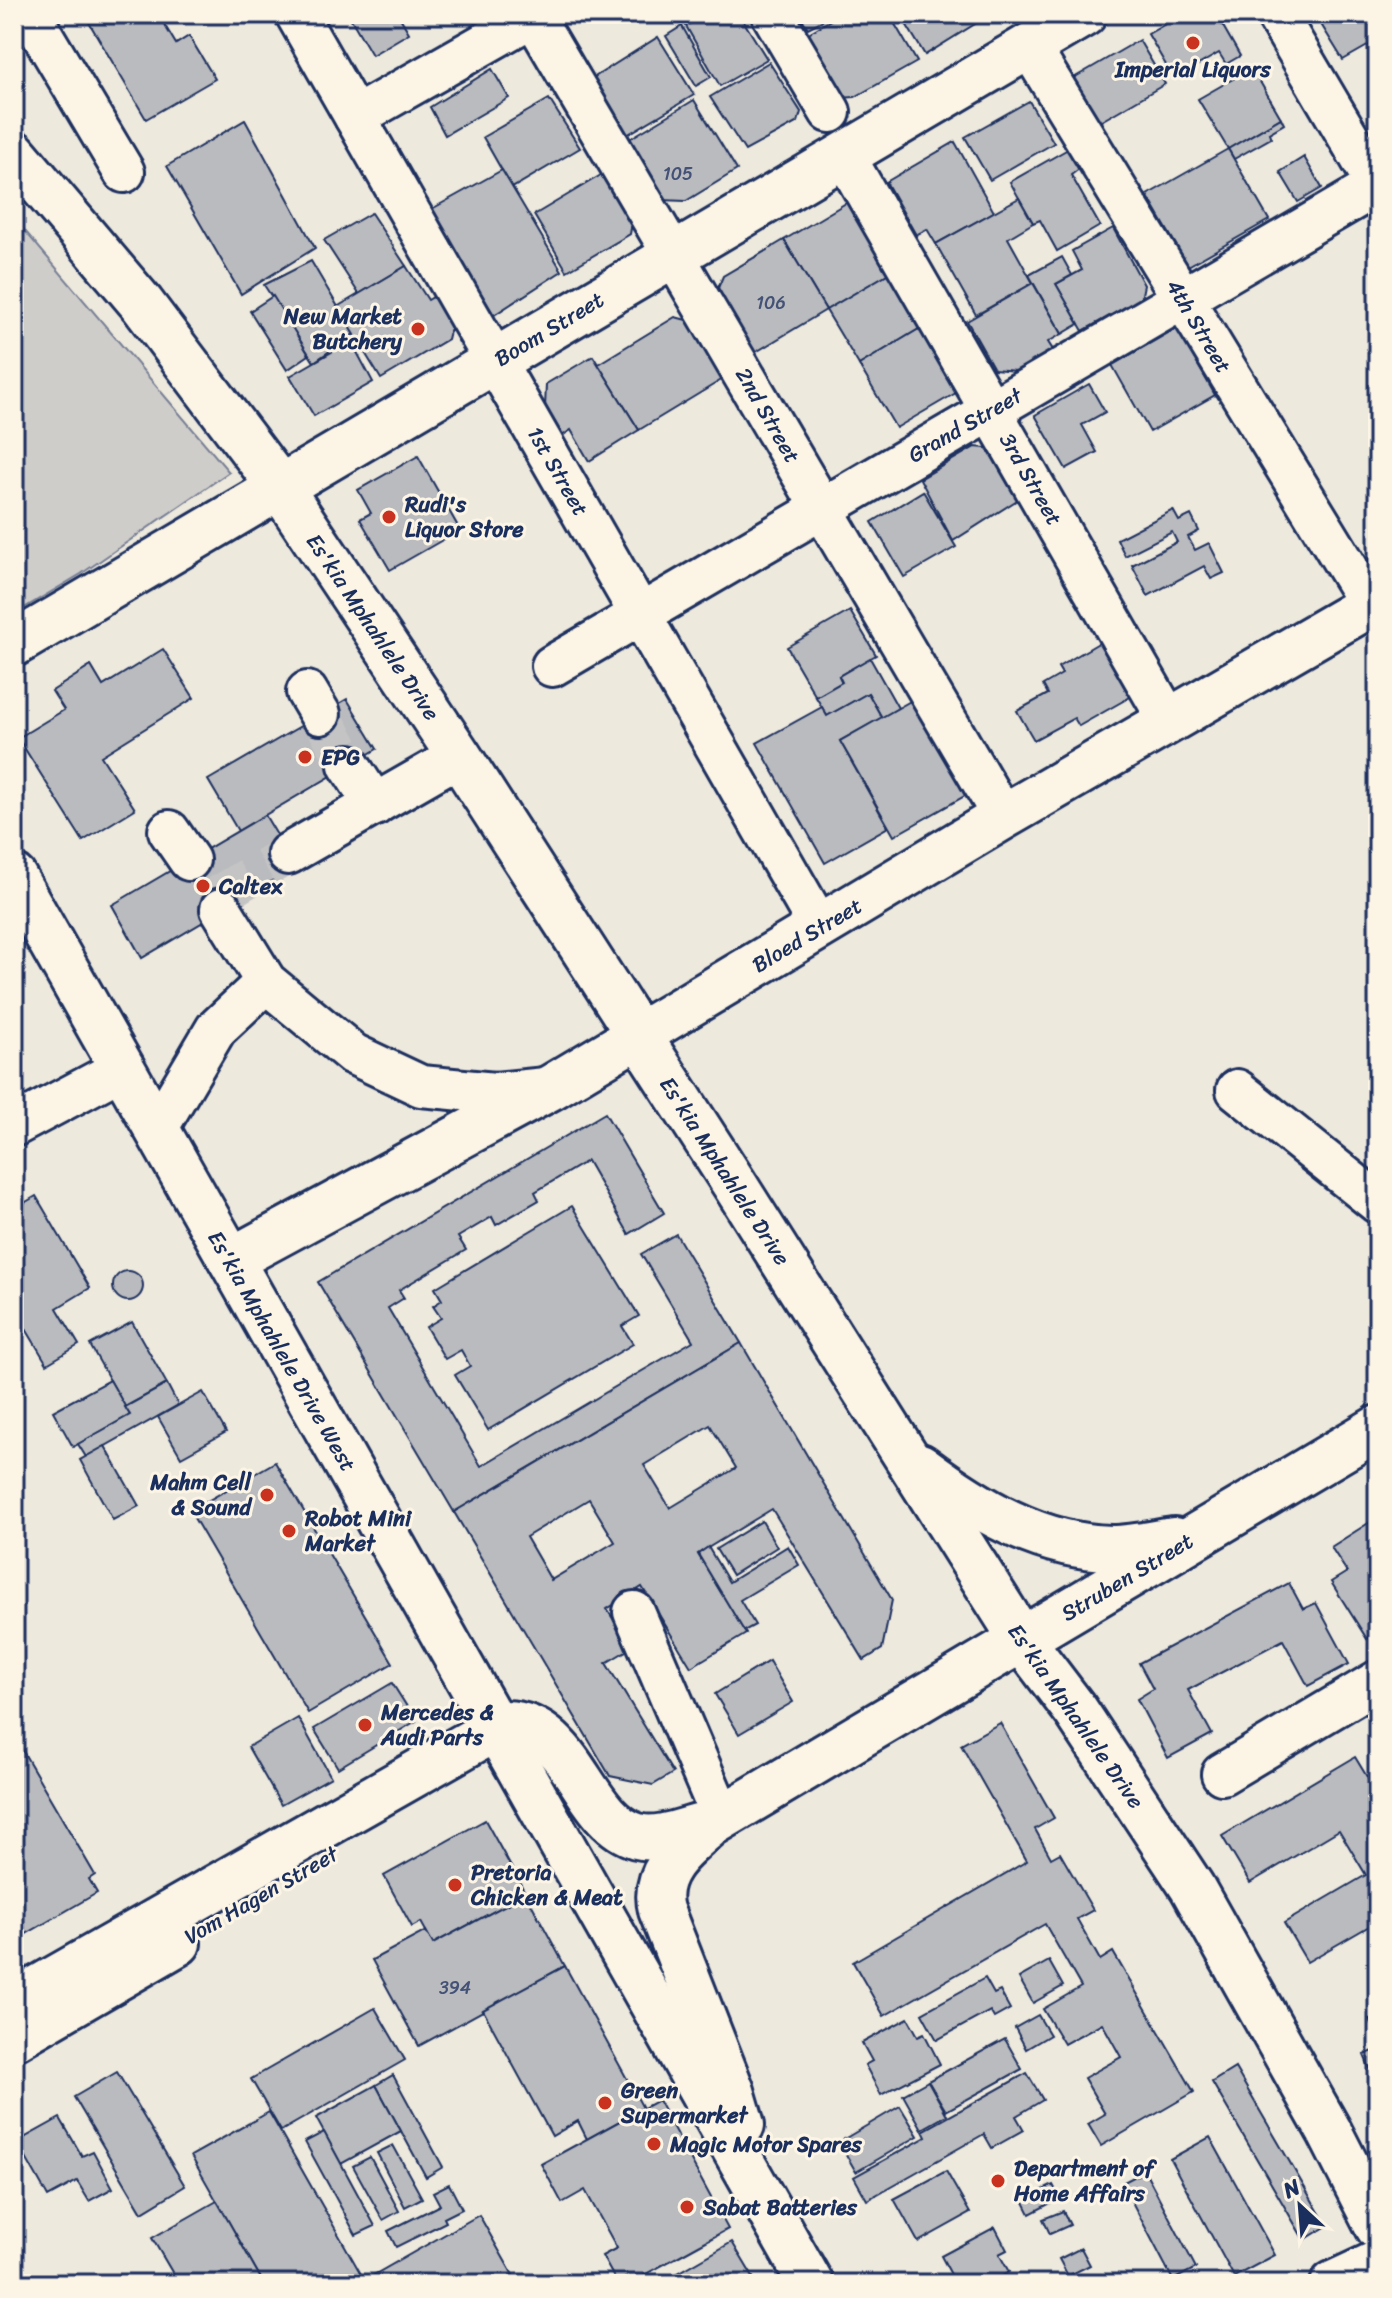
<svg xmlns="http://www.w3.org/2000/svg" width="1392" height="2298" viewBox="0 0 1392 2298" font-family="Sriracha,sans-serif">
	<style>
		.green { fill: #cfcdca; stroke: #757e94; stroke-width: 2 }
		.building { fill: #babbbe; stroke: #1b2f5e; stroke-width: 2; fill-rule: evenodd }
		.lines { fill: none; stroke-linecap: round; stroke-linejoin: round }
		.minor-tunnel { stroke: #c4c4c4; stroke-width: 40; stroke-dasharray: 40 20; stroke-linecap: butt }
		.minor-casing { stroke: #1b2f5e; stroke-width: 46 }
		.major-casing { stroke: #1b2f5e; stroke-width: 50 }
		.minor { stroke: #fcf5e5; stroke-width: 40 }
		.major { stroke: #fcf5e5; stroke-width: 44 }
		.poi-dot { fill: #c8321e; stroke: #fcf5e5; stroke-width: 3 }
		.labels { text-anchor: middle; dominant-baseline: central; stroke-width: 6; stroke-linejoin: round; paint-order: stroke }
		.number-label { font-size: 18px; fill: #435276 }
		.poi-label { font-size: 22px; font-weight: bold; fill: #1b2f5e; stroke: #fcf5e5; text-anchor: start }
		.street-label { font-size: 22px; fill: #1b2f5e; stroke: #fcf5e5 }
	</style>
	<rect width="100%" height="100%" fill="#eee9dd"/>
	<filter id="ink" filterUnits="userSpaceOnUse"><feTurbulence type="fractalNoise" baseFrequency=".0125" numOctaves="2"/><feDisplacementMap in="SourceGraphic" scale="16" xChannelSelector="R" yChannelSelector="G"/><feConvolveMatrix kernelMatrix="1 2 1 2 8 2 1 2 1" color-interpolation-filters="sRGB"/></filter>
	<g filter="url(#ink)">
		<!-- green -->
		<polygon class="green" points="14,218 229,472 81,574 14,614"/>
		<!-- building -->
		<g class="building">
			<polygon points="84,14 158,14 176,44 189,36 215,79 146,119"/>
			<polygon points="348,14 398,14 409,33 372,55"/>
			<polygon points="707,14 739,14 767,59 720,86 686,26"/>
			<polygon points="799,14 835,14 808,28"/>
			<polygon points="841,14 889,14 917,62 855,97 840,98 805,35"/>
			<polygon points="900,14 991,14 925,55"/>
			<polygon points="1183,14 1216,14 1240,56 1226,64 1219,53 1174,79 1148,34"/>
			<polygon points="1331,14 1378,14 1378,40 1343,60 1319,21"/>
			<polygon points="682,26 711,77 696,86 666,36"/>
			<polygon points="658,37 694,95 625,136 593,78"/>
			<polygon points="1139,40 1165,84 1091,127 1065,83"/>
			<polygon points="769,62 801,112 798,122 745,151 710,97"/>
			<polygon points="1252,68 1281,118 1228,149 1198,99"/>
			<polygon points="492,69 509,98 445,135 430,107"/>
			<polygon points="549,99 580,148 512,188 483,137"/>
			<polygon points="694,100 737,170 686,201 661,200 626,141"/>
			<polygon points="1029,101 1054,143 990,180 965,137"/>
			<polygon points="1281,118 1284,124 1269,133 1271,138 1234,159 1228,149"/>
			<polygon points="245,120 315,248 241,294 167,166"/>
			<polygon points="955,142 994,212 936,244 927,229 916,235 886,182"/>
			<polygon points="1068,149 1079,169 1071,175 1100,226 1057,251 1040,220 1033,223 1010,182"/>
			<polygon points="1228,149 1269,220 1188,266 1147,195"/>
			<polygon points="1304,157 1322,188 1298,202 1280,172"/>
			<polygon points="502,170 562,271 494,315 430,210"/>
			<polygon points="606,172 633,217 630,234 567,271 534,215"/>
			<polygon points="1019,198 1033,223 1008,238 1033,283 976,315 936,244"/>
			<polygon points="846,203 866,209 901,266 826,310 784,240"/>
			<polygon points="371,213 406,266 359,294 324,240"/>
			<polygon points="1113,228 1144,285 1141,299 1083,331 1056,284 1082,270 1072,251"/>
			<polygon points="784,240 826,310 751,355 715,295 723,276"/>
			<polygon points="1062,257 1072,275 1056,284 1079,324 1062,334 1029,275"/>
			<polygon points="311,261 354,334 314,362 264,285"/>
			<polygon points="406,266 428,300 438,294 453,319 448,339 381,379 337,307"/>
			<polygon points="901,266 933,321 859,365 826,310"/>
			<polygon points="1033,283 1062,334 1048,342 1053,350 1016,371 994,369 967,321"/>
			<polygon points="273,296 309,355 287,370 250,311"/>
			<polygon points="675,317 702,324 733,373 639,430 598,364"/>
			<polygon points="924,326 961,390 896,428 859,365"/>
			<polygon points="1177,328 1215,395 1150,432 1112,365"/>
			<polygon points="351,341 373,382 314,416 290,376"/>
			<polygon points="593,356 639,430 589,461 571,430 562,436 545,408 546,384"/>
			<polygon points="1089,384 1105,412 1082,425 1097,452 1066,469 1035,415"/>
			<polygon points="975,447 996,449 1022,497 953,541 920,479"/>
			<polygon points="418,456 460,530 390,570 360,519 371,513 358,490"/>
			<polygon points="923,491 956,547 904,577 872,522"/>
			<polygon points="1173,510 1179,521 1191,515 1199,531 1188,537 1195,550 1209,543 1224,573 1211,579 1204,566 1148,596 1132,565 1177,542 1172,532 1125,556 1117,539"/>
			<polygon points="850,611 876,655 839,676 842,682 816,697 787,647"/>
			<polygon points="1107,638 1139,692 1079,726 1074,718 1034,740 1017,711 1048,694 1043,685 1062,674 1058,667"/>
			<polygon points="163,649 194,698 101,756 135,809 83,841 18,738 64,710 52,691 91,666 103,686"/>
			<polygon points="870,658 898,708 882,718 868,693 827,716 816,697 842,682 839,676"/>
			<polygon points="868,693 882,718 840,741 888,827 825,863 757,743 822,707 827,716"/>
			<polygon points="347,699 377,749 238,831 208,780"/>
			<polygon points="914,699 968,794 894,836 840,741"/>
			<polygon points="265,815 296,867 142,958 112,905"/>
			<polygon points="605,1113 664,1213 629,1234 587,1161 535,1192 539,1200 496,1225 492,1217 458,1237 466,1250 399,1290 404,1298 388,1308 481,1466 693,1341 641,1254 676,1234 741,1343 454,1512 318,1282"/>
			<polygon points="36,1196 90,1288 57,1308 79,1345 47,1364 14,1309 14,1209"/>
			<polygon points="572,1206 639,1316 622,1326 633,1344 488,1430 455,1375 470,1366 461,1350 445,1359 426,1327 441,1318 433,1306 442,1300 435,1288"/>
			<circle cx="128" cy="1286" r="15"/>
			<polygon points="132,1322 167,1384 125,1407 90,1345"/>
			<path d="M 741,1343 L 892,1600 L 882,1649 L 864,1660 L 772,1509 L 698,1554 L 746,1634 L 691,1667 L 642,1587 L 607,1609 L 631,1648 L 606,1663 L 673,1773 L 653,1785 L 610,1776 L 454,1512 ZM 710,1425 L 736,1468 L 670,1508 L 644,1465 ZM 589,1499 L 615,1542 L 551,1580 L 526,1537 Z"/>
			<polygon points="110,1380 130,1415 73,1447 53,1411"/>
			<polygon points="167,1384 178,1405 86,1457 78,1444 130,1415 125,1407"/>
			<polygon points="203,1392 226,1432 181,1457 158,1417"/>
			<polygon points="105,1446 139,1506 113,1520 80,1460"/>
			<polygon points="275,1462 393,1663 308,1713 190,1511"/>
			<polygon points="1378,1517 1378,1632 1367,1639 1331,1582 1347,1572 1331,1547"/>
			<polygon points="762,1521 777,1547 732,1575 716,1549"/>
			<polygon points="788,1546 799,1565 740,1600 755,1625 744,1631 698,1554 708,1547 729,1582"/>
			<polygon points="1289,1583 1303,1609 1316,1603 1349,1664 1308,1686 1283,1640 1188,1690 1212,1734 1168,1758 1137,1699 1153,1689 1139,1663"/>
			<polygon points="769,1661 793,1702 739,1734 715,1694"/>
			<polygon points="392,1683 416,1721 338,1768 314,1729"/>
			<polygon points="298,1718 331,1777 281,1805 248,1747"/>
			<polygon points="1000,1723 1054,1818 1035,1829 1051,1858 1060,1853 1093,1910 1077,1919 1100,1960 1113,1952 1194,2092 1101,2146 1088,2124 1105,2114 1084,2078 1121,2057 1102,2023 1064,2044 1043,2009 1081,1987 1045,1924 884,2016 853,1962 1027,1861 961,1745"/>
			<polygon points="14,1736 95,1875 89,1879 97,1893 14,1941"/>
			<polygon points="1355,1757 1378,1795 1378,1921 1307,1962 1284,1923 1366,1875 1339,1830 1250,1883 1222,1836"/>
			<polygon points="485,1820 526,1894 433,1944 421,1922 412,1927 384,1876"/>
			<polygon points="526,1894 565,1966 419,2046 372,1960 426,1931 433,1944"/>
			<polygon points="1049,1961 1063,1986 1033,2003 1019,1978"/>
			<polygon points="565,1966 643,2108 587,2139 578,2121 552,2136 483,2010"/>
			<polygon points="985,1978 994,1994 1000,1991 1010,2009 994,2018 990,2011 937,2040 922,2013"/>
			<polygon points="375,2008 405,2060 281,2131 251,2079"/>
			<polygon points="1038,2015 1050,2035 1026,2049 1015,2028"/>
			<polygon points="1378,2016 1378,2040 1369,2019"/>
			<polygon points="908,2018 918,2036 924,2033 940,2064 881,2095 865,2065 872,2061 862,2043"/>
			<polygon points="1005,2039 1022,2069 946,2111 928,2081"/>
			<polygon points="1378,2049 1378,2088 1364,2055"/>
			<polygon points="1235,2068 1327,2226 1304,2240 1212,2082"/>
			<polygon points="117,2072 185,2186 142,2212 74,2097"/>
			<polygon points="1027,2073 1043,2100 1016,2116 1024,2130 992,2148 984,2134 867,2200 854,2177 926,2137 923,2131"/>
			<polygon points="393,2075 443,2167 426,2177 376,2085"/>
			<polygon points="928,2081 947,2115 922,2129 903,2095"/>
			<polygon points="376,2085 401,2131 341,2164 316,2118"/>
			<polygon points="658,2100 728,2229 628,2284 625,2278 617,2283 602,2256 617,2248 585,2190 562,2203 541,2164"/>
			<polygon points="900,2106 918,2136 856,2172 839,2142"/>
			<polygon points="269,2112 361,2274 343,2284 264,2284 191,2156"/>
			<polygon points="60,2118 82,2156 93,2151 113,2188 89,2201 77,2181 48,2197 17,2142"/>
			<polygon points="324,2132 375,2226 356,2235 305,2142"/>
			<polygon points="1210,2137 1275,2255 1234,2277 1170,2159"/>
			<polygon points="393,2145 422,2198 405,2207 377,2153"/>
			<polygon points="370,2157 399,2211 383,2220 353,2166"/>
			<polygon points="946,2171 970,2213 918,2242 894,2199"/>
			<polygon points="1145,2171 1196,2268 1173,2280 1122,2183"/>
			<polygon points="449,2184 462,2209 444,2218 446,2222 396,2247 388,2231 440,2205 433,2192"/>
			<polygon points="1053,2185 1060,2198 1030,2214 1023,2200"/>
			<polygon points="217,2201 264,2284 179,2284 152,2238"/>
			<polygon points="1063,2211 1070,2225 1050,2234 1043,2219"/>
			<polygon points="479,2215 518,2284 358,2284"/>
			<polygon points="995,2227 1007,2250 999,2254 1009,2272 997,2279 1000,2284 952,2284 955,2282 941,2256"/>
			<polygon points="732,2242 757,2284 659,2284"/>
			<polygon points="1081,2248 1090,2265 1068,2276 1059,2259"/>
		</g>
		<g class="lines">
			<!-- minor-tunnel -->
			<g class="minor-tunnel">
				<polyline points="320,714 349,765"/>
				<polyline points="214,898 288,854"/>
			</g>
			<!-- minor casing -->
			<g class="minor-casing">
				<g id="minor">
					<polyline points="30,14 124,172"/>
					<polyline points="296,14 820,928"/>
					<polyline points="532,14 1003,817"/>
					<polyline points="772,14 830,112"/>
					<polyline points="1276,14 1378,187"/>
					<polyline points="1029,46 1370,605"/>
					<polyline points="355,117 533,16"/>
					<polyline points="844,155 1169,721"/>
					<polyline points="552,666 1378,185"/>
					<polyline points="307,692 320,714"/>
					<polyline points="349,765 375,805"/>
					<polyline points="169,831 189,860"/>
					<polyline points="288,854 459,756"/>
					<polyline points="221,909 266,982 353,1054 421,1086 495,1093 546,1088"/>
					<polyline points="1237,1090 1378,1203"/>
					<polyline points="14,1126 121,1069"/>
					<polyline points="157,1129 216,1029 266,982"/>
					<polyline points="634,1612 722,1818"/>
					<polyline points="1222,1774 1378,1681"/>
				</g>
			</g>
			<!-- major casing -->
			<g class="major-casing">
				<g id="major">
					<polyline points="14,153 142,304 280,487 459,756 735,1185 1022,1640 1076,1711 1192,1887 1329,2131 1378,2227"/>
					<polyline points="14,644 1084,14"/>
					<polyline points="14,877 811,2284"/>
					<polyline points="231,1260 550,1088 1003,817 1378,600"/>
					<path d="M 920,1466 C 976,1508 1039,1547 1112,1548 C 1132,1548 1154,1543 1174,1540"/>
					<path d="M 14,2002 L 505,1723 C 575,1724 581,1820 637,1836 C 659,1842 687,1829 709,1824"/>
					<polyline points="14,2038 178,1943"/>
					<path d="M 742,2125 L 732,2091 L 661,1910 C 651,1871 685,1847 711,1824 L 1378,1428"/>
					<polyline points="1333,2284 1378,2263"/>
				</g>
			</g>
			<!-- minor -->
			<use href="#minor" class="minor"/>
			<!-- major -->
			<use href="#major" class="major"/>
		</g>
	</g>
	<!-- markers -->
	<g class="poi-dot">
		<circle cx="1193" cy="43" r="8"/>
		<circle cx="418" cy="329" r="8"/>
		<circle cx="389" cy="517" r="8"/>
		<circle cx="305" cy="757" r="8"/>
		<circle cx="203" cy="886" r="8"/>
		<circle cx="267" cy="1495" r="8"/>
		<circle cx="289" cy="1531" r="8"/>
		<circle cx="365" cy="1725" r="8"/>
		<circle cx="455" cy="1885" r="8"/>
		<circle cx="605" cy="2103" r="8"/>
		<circle cx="654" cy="2144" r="8"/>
		<circle cx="998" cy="2181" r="8"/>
		<circle cx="687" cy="2207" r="8"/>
	</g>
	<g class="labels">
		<!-- number labels -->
		<g class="number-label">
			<text x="678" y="174">105</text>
			<text x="771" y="303">106</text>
			<text x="455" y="1988">394</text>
		</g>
		<!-- poi labels -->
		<g class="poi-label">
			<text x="1193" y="69" text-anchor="middle">Imperial Liquors</text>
			<text x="402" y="316" text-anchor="end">New Market<tspan x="402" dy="25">Butchery</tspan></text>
			<text x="405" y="504">Rudi's<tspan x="405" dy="25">Liquor Store</tspan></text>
			<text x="321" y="757">EPG</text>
			<text x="219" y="886">Caltex</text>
			<text x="251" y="1482" text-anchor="end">Mahm Cell<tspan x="251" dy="25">&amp; Sound</tspan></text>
			<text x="305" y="1518">Robot Mini<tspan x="305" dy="25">Market</tspan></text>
			<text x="381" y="1712">Mercedes &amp;<tspan x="381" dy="25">Audi Parts</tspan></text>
			<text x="471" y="1872">Pretoria<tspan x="471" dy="25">Chicken &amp; Meat</tspan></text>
			<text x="621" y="2090">Green<tspan x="621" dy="25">Supermarket</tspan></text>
			<text x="670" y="2144">Magic Motor Spares</text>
			<text x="1014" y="2168">Department of<tspan x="1014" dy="25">Home Affairs</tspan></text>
			<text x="703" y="2207">Sabat Batteries</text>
		</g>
		<!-- street labels -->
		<g class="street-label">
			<text transform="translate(1199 326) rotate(59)">4th Street</text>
			<text transform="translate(549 329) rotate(-31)">Boom Street</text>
			<text transform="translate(768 415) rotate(60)">2nd Street</text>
			<text transform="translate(965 425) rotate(-30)">Grand Street</text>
			<text transform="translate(558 471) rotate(60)">1st Street</text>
			<text transform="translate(1031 479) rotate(60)">3rd Street</text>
			<text transform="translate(373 627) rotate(56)">Es'kia Mphahlele Drive</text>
			<text transform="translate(807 935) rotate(-31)">Bloed Street</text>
			<text transform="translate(725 1171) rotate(57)">Es'kia Mphahlele Drive</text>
			<text transform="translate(282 1351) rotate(60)">Es'kia Mphahlele Drive West</text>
			<text transform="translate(1127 1577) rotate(-31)">Struben Street</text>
			<text transform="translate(1076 1716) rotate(55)">Es'kia Mphahlele Drive</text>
			<text transform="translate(261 1895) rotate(-30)">Vom Hagen Street</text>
		</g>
	</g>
	<!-- margin -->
	<rect width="1392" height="2298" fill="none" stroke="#fcf5e5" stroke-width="48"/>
	<rect x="24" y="24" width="1344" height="2250" fill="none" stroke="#1b2f5e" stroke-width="3" filter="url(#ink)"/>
	<!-- north arrow -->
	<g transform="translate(1300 2206) rotate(334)" stroke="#fcf5e5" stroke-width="6" paint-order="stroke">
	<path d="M0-6L14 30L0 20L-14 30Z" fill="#1b2f5e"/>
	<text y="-12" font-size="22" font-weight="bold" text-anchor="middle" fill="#1b2f5e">N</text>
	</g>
</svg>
